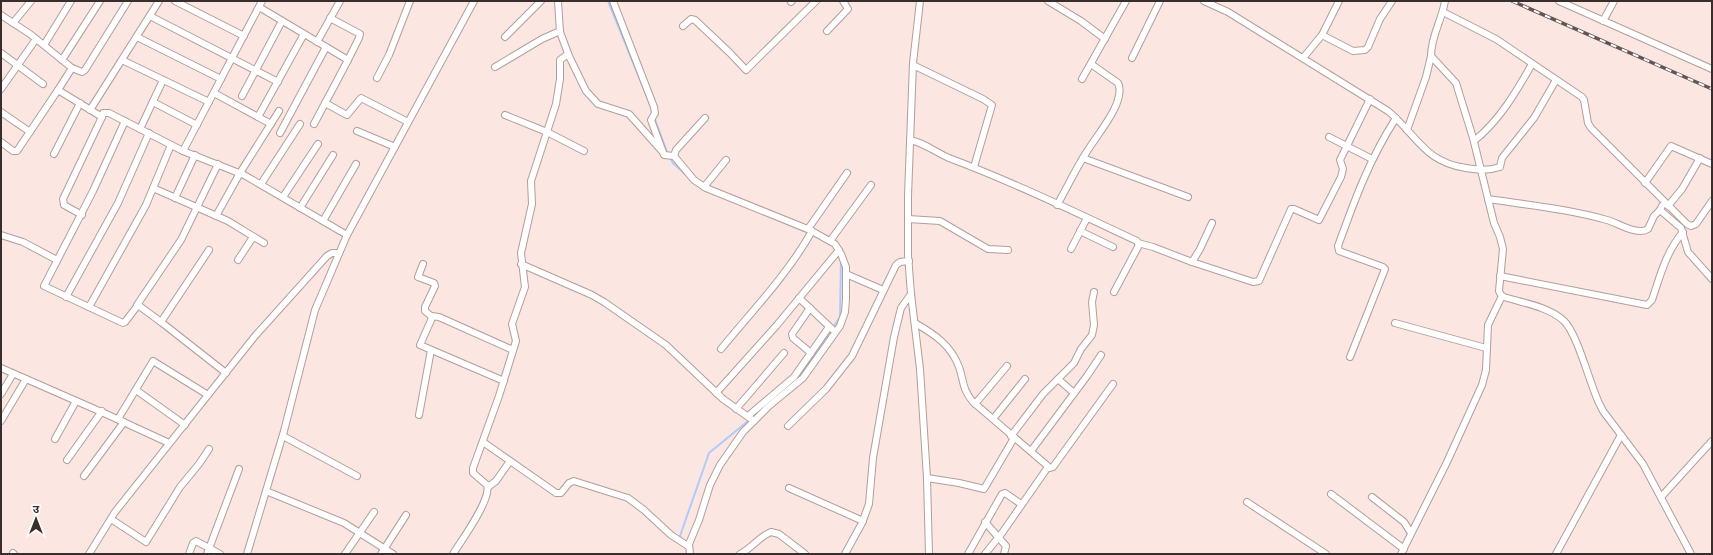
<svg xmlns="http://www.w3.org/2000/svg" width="1713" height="555" viewBox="0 0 1713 555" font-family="Figtree,'Noto Sans Devanagari',sans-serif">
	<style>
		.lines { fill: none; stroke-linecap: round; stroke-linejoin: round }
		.stream { stroke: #afcbfb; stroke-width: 2 }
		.minor-casing { stroke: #b29e9a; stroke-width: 8 }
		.minor { stroke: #fff; stroke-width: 6 }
		.rail-casing { stroke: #625654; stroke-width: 3.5 }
		.rail { stroke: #fff; stroke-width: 2; stroke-dasharray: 6; stroke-linecap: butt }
	</style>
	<rect width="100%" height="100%" fill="#fce6e2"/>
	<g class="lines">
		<!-- stream -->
		<g class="stream">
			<polyline points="608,1 652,109"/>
			<polyline points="654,117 667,152 673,163 688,177"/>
			<polyline points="778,220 809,233"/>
			<polyline points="797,378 801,374 840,317 841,260"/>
			<polyline points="682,540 680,536 709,453 759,412"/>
		</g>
		<!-- minor casing -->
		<g class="minor-casing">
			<g id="minor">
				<polyline points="175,1 244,36"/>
				<polyline points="558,1 560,32 569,56 586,91 598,104 629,114 661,150"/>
				<polyline points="613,1 654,107 655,113 651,120 664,155 674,156 694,180 706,188 810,230 835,244 841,254 846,267 846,299 845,312 840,326 803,378 769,406 743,432 720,465 710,485 699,520 689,544 690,554"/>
				<polyline points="920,1 913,63 908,196 908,255 911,294 920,369 927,478 929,554"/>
				<polyline points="1048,1 1081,21 1105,39"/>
				<path d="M 1204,1 L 1228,12 L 1388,111 C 1417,135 1424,162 1466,168 C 1478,170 1488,171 1500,167 L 1502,158 L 1534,118 L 1556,80"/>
				<path d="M 1445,1 C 1442,20 1431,36 1431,56 L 1456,83 L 1473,138 L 1494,223 L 1500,237 L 1503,249 L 1499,291 L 1501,295 L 1504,297 C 1524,303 1549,307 1564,321 C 1577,333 1590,384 1599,403 L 1603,411 L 1643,464 L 1691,554"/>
				<polyline points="1559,1 1712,69"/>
				<polyline points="791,2 792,1"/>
				<polyline points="259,7 348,60 314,124"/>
				<polyline points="1443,12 1496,39 1582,97 1584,100 1588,123 1591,128 1687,224 1691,226 1696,224 1712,201"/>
				<polyline points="1,15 30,34 72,68 58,90 102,117 103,113 109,113 183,151 244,175 347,235"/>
				<polyline points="150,16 278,82"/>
				<polyline points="330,18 360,34 359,38 348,60"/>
				<polyline points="1603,21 1614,1"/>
				<polyline points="13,23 31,1"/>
				<polyline points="683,26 691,19 695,20 730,53 746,70 816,1"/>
				<polyline points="827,31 848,9 843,1"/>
				<polyline points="1322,35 1353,51 1365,50 1368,47 1380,19 1392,1"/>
				<polyline points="137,37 221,79"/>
				<polyline points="505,37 541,1"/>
				<polyline points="317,42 340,1"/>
				<polyline points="44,45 71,1"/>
				<polyline points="1,53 43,84"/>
				<polyline points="1132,58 1160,1"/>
				<polyline points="1303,58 1322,35 1339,1"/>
				<polyline points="62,60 100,1"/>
				<polyline points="122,60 209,102"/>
				<polyline points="913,65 983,99 992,105 974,167"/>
				<polyline points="495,67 542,39 560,31"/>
				<polyline points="72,68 82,72 85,70 128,1"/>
				<polyline points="377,78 389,55 410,1"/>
				<polyline points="1082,79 1126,1"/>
				<polyline points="1,89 36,39"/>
				<polyline points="214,93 271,124"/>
				<polyline points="242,96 282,21"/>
				<polyline points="153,102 197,125"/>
				<polyline points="325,103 347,115 361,98 408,122"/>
				<polyline points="90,110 159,1"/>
				<polyline points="1,112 30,132"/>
				<polyline points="505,115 547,132 584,151"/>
				<polyline points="258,117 304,34"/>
				<polyline points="125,121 93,191 44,286 123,323 125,322 138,305 161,322 226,373"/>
				<polyline points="140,129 163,80"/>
				<polyline points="1407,130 1426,77 1431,56"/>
				<polyline points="357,131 395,147"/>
				<polyline points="280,133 326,47"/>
				<polyline points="1329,137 1372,159"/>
				<path d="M 910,140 C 925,143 935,152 949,158 C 1013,182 1075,212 1137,241 L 1139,245 L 1114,292"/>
				<path d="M 1474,141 C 1500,120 1516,92 1532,64"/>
				<polyline points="1,142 13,151 17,151 58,90"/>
				<polyline points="183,151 262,1"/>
				<polyline points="54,154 80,103"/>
				<polyline points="674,156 676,150 705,118"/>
				<polyline points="1083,158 1188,197"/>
				<polyline points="1645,183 1671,146 1712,164"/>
				<polyline points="261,184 300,124"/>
				<polyline points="704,187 726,160"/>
				<polyline points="153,188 228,221 264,243"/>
				<polyline points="283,197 318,144"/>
				<polyline points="175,198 195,155"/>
				<path d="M 1488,199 C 1528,205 1568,209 1607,220 C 1618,223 1637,236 1648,229 L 1654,216 L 1660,210"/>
				<path d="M 1057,205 C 1067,188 1075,170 1086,153 C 1095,137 1127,102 1118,83 L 1091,64"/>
				<polyline points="1662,206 1660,210 1681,228 1688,252 1712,279"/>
				<polyline points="1668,206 1682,189 1700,158"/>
				<polyline points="300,208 333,155"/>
				<polyline points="82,215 64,205 63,199 102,117"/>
				<polyline points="216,216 240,173 279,111"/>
				<polyline points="908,219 940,221 988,249 1008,250"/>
				<polyline points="323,221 356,164"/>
				<polyline points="808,229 847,173"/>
				<polyline points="1080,231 1113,247"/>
				<polyline points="1,235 23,242 57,260"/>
				<polyline points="830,241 871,185"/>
				<polyline points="1138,243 1153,247 1192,262 1253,282 1259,281 1291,209 1294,209 1319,220 1341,177 1343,169 1340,160 1370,99"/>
				<polyline points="1071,249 1087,218"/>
				<polyline points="238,260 253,237"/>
				<polyline points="1192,262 1200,249 1212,223"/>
				<polyline points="423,264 418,277 434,283 435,286 425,307 425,311 431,316 432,318 420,345 504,381"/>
				<polyline points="521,264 592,295 604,302 666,345 723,399 754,421"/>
				<polyline points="846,274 883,290"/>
				<path d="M 1500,276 L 1647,305 L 1652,300 C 1660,276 1666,252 1683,232"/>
				<polyline points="66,297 118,203 149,133"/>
				<polyline points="799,298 832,329"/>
				<polyline points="137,305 181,240 218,164"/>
				<polyline points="89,307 146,205 171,145"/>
				<polyline points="810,308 792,334 793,338 811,353"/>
				<polyline points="431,316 439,317 513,350"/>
				<polyline points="161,322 209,250"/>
				<path d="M 915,323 C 934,334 951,345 959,367 C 964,381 962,389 973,402 L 1050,468 L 1053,467 L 1113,384"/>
				<polyline points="1395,323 1486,348"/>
				<path d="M 721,349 C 752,311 788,274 812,231"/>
				<path d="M 1350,357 L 1385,269 L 1383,267 L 1339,251 L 1338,246 C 1355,199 1369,160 1396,118"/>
				<polyline points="1,368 106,414 169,443"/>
				<polyline points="1058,379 1074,393"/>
				<polyline points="136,390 185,425"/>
				<polyline points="716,393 777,325 839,250"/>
				<polyline points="1,394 13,374"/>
				<polyline points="975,404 1007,366"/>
				<polyline points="736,409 784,353"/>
				<polyline points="419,415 431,350"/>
				<polyline points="748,416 794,377 829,327"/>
				<polyline points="118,419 153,361 208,395"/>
				<polyline points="993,419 1025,379"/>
				<polyline points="1,421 26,379"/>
				<polyline points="788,426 826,389 852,356 896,265 900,262 909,261"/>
				<polyline points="283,436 357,476"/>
				<polyline points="1011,436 1043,394 1074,363 1081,349 1092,335 1094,325 1092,302 1094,292"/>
				<polyline points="55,439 76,401"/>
				<polyline points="483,442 556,493 561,493 569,483 574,481 628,498 644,510 671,535 688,546"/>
				<polyline points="1031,451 1087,376 1101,355"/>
				<polyline points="67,460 102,411"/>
				<polyline points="84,476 124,422"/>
				<polyline points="927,478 959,483 984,489 1014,438"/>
				<polyline points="488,487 496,481 510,461"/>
				<polyline points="789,488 863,521"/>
				<polyline points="266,491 344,523 393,554"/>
				<polyline points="1331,494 1404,549"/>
				<polyline points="1662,496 1712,441"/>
				<polyline points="1372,497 1404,522 1411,533"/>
				<polyline points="1247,502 1326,554"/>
				<polyline points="111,519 146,542 180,487 199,464 209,449"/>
				<polyline points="985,522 1006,546 1004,554"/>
				<polyline points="13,553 14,554"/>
				<polyline points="89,554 115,512 208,395 255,336 327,256 332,253 339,253"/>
				<polyline points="189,554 193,543 196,541 220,554"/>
				<polyline points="207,554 239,469"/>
				<polyline points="247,554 284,431 315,310 347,235 474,1"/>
				<polyline points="345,554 374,512"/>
				<polyline points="381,554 406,515"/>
				<path d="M 453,554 C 461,541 492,499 487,485 L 473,473 L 473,468 L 499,396 L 516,341 L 512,324 L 525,287 L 521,253 L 532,204 L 531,181 L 556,104 L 560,79 L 560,60 L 568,54"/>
				<path d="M 740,554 C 752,548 760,536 771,532 L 779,534 L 805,554"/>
				<polyline points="845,554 862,523 869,504 873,458 894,337 901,308 911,294"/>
				<polyline points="968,554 1002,494 1005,493 1021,504"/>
				<polyline points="985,554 1002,533 1048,467"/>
				<polyline points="1401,554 1447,462 1482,385 1486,370 1488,325 1502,296"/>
				<polyline points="1556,554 1621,435"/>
			</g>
		</g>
		<!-- minor -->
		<use href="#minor" class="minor"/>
		<!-- rail casing -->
		<g class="rail-casing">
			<polyline id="rail" points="1512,1 1712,89"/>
		</g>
		<!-- rail -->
		<use href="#rail" class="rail"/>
	</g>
	<!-- border -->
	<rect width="1713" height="555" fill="none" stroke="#372e2d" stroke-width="4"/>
	<!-- north arrow -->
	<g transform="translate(36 519)" stroke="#ffffff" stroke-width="3" paint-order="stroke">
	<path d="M0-3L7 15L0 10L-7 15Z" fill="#372e2d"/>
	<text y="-6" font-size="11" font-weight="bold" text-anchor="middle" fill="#372e2d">उ</text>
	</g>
</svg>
